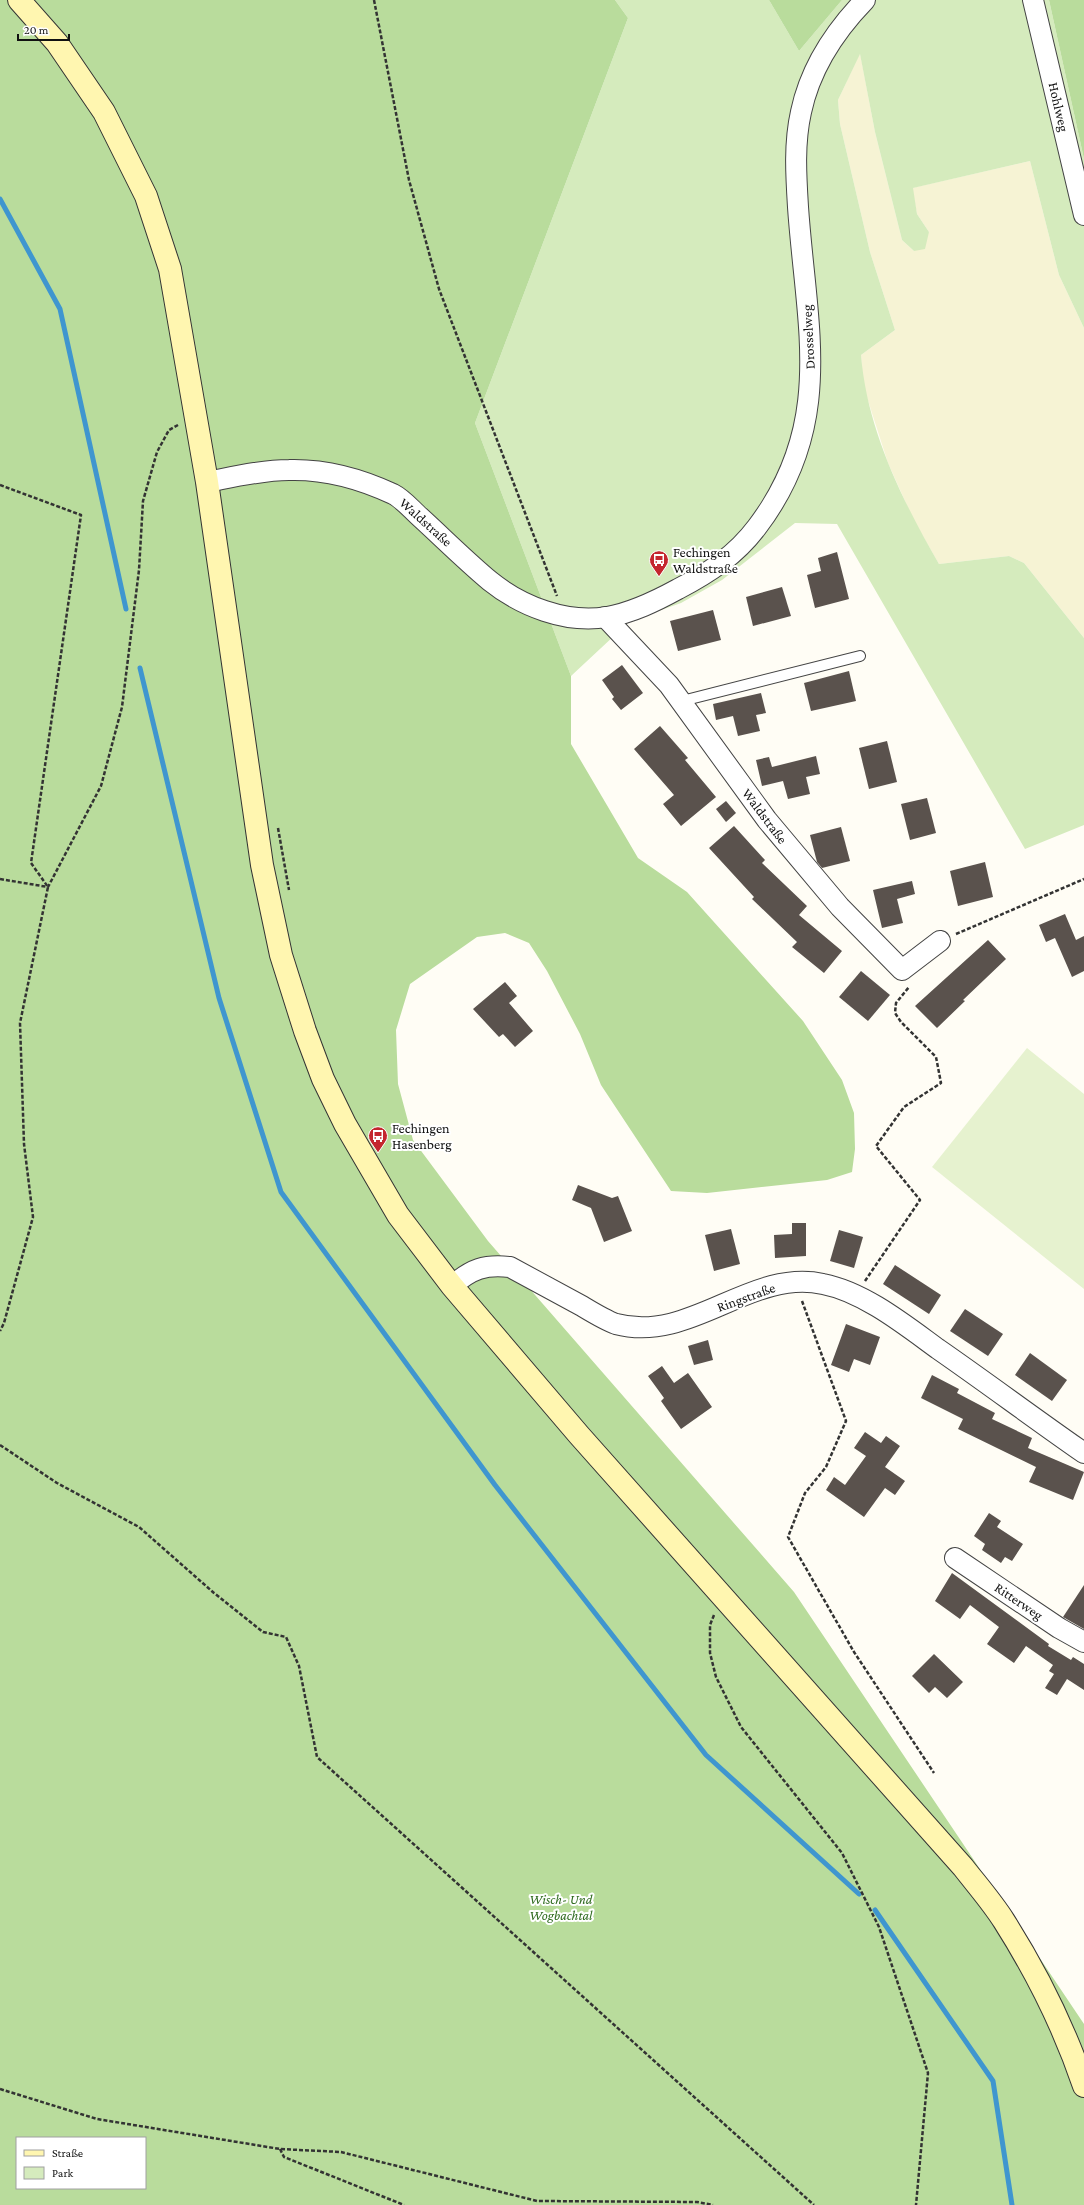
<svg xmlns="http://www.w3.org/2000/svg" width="1084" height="2205" viewBox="0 0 1084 2205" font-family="'Crimson Pro',serif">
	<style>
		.farmland { fill: #f6f3d4 }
		.green { fill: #d5ebbd }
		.forest { fill: #b9dc9c; fill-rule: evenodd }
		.pitch { fill: #e6f2cf }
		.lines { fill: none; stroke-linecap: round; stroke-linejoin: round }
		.stream { stroke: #3f96cf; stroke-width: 5 }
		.building { fill: #5a524d }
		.lane-casing { stroke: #444; stroke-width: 12 }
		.street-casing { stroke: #444; stroke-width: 22 }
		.secondary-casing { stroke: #333; stroke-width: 24 }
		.path { stroke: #333; stroke-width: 2.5; stroke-dasharray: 4 2; stroke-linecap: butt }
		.lane { stroke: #fff; stroke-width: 10 }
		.street { stroke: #fff; stroke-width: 20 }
		.secondary { stroke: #fff6b0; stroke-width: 22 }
		.labels { text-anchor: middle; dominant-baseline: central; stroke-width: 4; stroke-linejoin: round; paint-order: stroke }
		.street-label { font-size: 14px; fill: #111; stroke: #fff }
		.poi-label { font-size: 14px; fill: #111; stroke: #fff; text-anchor: start }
		.park-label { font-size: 14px; font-style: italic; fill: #2f6b1f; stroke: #fff }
	</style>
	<rect width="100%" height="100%" fill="#fffdf5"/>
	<!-- farmland -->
	<polygon class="farmland" points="860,53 875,132 902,240 914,251 929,232 917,214 912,188 1030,161 1059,275 1084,328 1084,638 1024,563 1009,556 939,564 914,521 888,463 863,385 861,355 895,330 870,252 840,124 838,100"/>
	<!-- green -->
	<path class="green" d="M 615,0 L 769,0 L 799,51 L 842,0 L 1049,0 L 1084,159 L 1084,328 L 1059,275 L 1030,161 L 913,188 L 917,214 L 929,232 L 925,249 L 914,251 L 902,240 L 875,132 L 860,54 L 838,100 L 840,124 L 870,252 L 895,330 L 861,355 C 867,429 902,500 939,564 L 1009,556 L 1024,563 L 1084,638 L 1084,825 L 1025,849 L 837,524 L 795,523 L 722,580 L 681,603 L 630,621 L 571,676 L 475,423 L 628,18 Z"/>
	<!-- forest -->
	<g class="forest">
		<path d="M 0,0 L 615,0 L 628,18 L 475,423 L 571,676 L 571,744 L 638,858 L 687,892 L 803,1021 L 842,1080 L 854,1113 L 855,1149 L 852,1172 L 827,1180 L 707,1193 L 671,1191 L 601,1085 L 580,1034 L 547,971 L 529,943 L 505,933 L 477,937 L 410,984 L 396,1030 L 398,1084 L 413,1140 L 488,1241 L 794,1592 L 1084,2024 L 1084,2205 L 0,2205 ZM 17,2138 L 145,2138 L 145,2188 L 17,2188 Z"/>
		<polygon points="769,0 842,0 799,51"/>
		<polygon points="1049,0 1084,0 1084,159"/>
	</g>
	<!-- pitch -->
	<polygon class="pitch" points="1027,1048 1084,1094 1084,1289 932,1167"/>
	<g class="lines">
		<!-- stream -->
		<g class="stream">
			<polyline points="0,199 60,309 126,609"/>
			<polyline points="140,668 219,998 281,1192 495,1485 706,1755 859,1894"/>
			<polyline points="875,1910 993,2081 1012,2205"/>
		</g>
	</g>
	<!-- building -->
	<g class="building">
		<polygon points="837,552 849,599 815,608 807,575 821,571 818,558"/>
		<polygon points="782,587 791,616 753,626 746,597"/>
		<polygon points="713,610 721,640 678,651 670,621"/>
		<polygon points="622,665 643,693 621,710 612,699 614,697 602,680"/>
		<polygon points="849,671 856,701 811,711 804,683"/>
		<polygon points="761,693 766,713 756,715 760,731 738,736 733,716 716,720 713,704"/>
		<polygon points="660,726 688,758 685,760 716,797 681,826 663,804 674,795 634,749"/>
		<polygon points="887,741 897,782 869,789 859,748"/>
		<polygon points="816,756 820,774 806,777 810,794 788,799 783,781 762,786 756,760 769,757 772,767"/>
		<polygon points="927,798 936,833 910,840 901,804"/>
		<polygon points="726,801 736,813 726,822 716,809"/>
		<polygon points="734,826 765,860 762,863 807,906 799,915 842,951 824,973 792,947 797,942 752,899 754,897 709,848"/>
		<polygon points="841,827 850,861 822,868 817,862 810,835"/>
		<polygon points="985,862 993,897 958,906 950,871"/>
		<polygon points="912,881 915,894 897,899 903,923 882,928 873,890"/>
		<polygon points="1065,914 1076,940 1084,936 1084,971 1072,977 1055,938 1046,942 1039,925"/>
		<polygon points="988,940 1006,959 963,1000 965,1001 937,1028 915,1006"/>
		<polygon points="861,971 890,995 868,1021 839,997"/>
		<polygon points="505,982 517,996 509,1003 533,1031 515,1047 503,1034 499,1037 473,1009"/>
		<polygon points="578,1185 612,1198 618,1196 632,1231 604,1242 591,1208 572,1200"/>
		<polygon points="792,1223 806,1223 806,1256 775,1258 774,1235 792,1234"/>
		<polygon points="731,1229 740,1264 714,1271 705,1235"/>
		<polygon points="839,1230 863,1237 854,1268 830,1261"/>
		<polygon points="895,1265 941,1295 929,1314 883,1284"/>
		<polygon points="965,1309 1003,1334 988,1356 950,1331"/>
		<polygon points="846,1324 880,1337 870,1365 854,1359 849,1372 831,1365"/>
		<polygon points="708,1340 713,1360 694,1365 688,1346"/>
		<polygon points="1030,1353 1067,1380 1052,1401 1015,1375"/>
		<polygon points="662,1366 674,1383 688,1373 712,1407 681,1429 661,1401 664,1398 648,1376"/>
		<polygon points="932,1375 959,1389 957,1393 995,1413 992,1419 1032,1438 1028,1448 1084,1472 1073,1500 1029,1482 1036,1467 958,1429 963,1419 921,1398"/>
		<polygon points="865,1432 881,1443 886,1436 900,1446 885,1467 905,1481 895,1495 885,1488 864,1517 826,1490 834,1477 845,1485 866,1456 854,1448"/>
		<polygon points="989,1513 1001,1521 997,1527 1023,1544 1012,1561 1005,1557 1001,1563 982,1550 985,1544 974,1536"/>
		<polygon points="952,1573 1049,1644 1048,1646 1071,1660 1073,1657 1084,1664 1084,1690 1067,1679 1057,1695 1045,1688 1054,1674 1049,1671 1053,1665 1026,1646 1014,1663 987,1644 999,1627 970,1605 960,1619 935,1601"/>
		<polygon points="1084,1585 1084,1629 1063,1617"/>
		<polygon points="934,1654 963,1682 947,1698 935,1687 929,1693 912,1676"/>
	</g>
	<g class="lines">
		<!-- lane casing -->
		<g class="lane-casing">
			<polyline id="lane" points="682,701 860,656"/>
		</g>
		<!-- street casing -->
		<g class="street-casing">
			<g id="street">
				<polyline points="1033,0 1084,215"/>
				<path d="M 207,482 C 233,477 262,470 289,470 C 324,469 361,479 393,494 C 403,499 411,509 420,517 C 443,538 466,561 490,581 C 521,606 566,624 607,617 C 632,613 656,601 678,589 C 709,573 736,555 757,527 C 836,423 806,325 798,207 C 796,175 794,143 801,112 C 810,69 835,31 865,0"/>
				<polyline points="605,617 669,685 767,820 840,907 902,970 940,941"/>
				<path d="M 452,1286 C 471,1269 485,1264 510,1267 C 534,1280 558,1293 582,1306 C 592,1312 605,1320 616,1324 C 691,1344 750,1268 823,1284 C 864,1292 905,1325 938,1349 C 987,1383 1035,1419 1084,1453"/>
				<polyline points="955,1558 1059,1628 1084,1642"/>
			</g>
		</g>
		<!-- secondary casing -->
		<g class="secondary-casing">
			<path id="secondary" d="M 19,0 L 57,43 L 104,112 L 146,196 L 170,269 L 207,482 L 262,865 L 281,955 L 305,1031 L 323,1079 L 345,1124 L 398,1215 L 452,1286 L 579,1435 L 963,1867 C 977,1885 992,1902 1004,1921 C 1037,1973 1064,2027 1084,2086"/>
		</g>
		<!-- path -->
		<g class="path">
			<polyline points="374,0 409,180 439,289 557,596"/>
			<polyline points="0,485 81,515 31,863 48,887 20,1023 24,1144 33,1217 4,1323 0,1331"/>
			<polyline points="278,828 289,890"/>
			<polyline points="0,879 48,887 101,786 122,707 139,570 143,501 157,452 169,430 178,425"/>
			<polyline points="956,934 1084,879"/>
			<polyline points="865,1281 920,1200 876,1146 904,1107 941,1083 936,1057 901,1022 895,1013 896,1003 909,987"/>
			<polyline points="802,1301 846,1421 826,1467 805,1493 788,1537 854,1652 934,1773"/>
			<polyline points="0,1445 57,1483 139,1527 214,1593 263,1632 286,1637 299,1666 317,1757 814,2205"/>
			<polyline points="714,1615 710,1625 710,1653 716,1677 741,1727 842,1853 879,1927 928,2073 916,2205"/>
			<polyline points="0,2089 97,2119 280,2149 341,2152 537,2201 697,2202 713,2205"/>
			<polyline points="280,2149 284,2157 404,2205"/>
		</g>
		<!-- lane -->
		<use href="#lane" class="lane"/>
		<!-- street -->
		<use href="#street" class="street"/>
		<!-- secondary -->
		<use href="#secondary" class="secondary"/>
	</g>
	<!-- icons -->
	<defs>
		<g id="bus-pin" transform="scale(1)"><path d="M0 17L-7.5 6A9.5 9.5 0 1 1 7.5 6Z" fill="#c4262e" stroke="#fff"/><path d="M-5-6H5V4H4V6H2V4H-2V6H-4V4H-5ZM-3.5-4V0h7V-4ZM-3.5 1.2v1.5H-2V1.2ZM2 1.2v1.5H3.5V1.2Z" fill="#fff"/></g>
	</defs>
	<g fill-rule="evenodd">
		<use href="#bus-pin" x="659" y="560"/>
		<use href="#bus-pin" x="378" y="1136"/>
	</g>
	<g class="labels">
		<!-- street labels -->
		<g class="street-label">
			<text transform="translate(1059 107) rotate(77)">Hohlweg</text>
			<text transform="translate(808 337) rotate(-93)">Drosselweg</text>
			<text transform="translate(426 522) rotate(42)">Waldstraße</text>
			<text transform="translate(765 816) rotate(53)">Waldstraße</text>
			<text transform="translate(746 1297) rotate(-20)">Ringstraße</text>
			<text transform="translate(1019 1601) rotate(34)">Ritterweg</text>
		</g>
		<!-- poi labels -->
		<g class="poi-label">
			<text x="673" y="552">Fechingen<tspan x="673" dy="16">Waldstraße</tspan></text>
			<text x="392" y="1128">Fechingen<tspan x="392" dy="16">Hasenberg</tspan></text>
		</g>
		<!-- park labels -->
		<g class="park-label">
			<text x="561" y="1899">Wisch- Und<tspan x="561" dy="16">Wogbachtal</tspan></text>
		</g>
	</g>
	<!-- legend -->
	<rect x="16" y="2137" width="130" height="52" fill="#ffffff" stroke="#a0a0a0"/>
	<rect x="24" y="2150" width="20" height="6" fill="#fff6b0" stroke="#a0a0a0"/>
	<text x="52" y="2157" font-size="12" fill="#111111">Straße</text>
	<rect x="24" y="2167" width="20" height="12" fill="#d5ebbd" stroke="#a0a0a0"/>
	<text x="52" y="2177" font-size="12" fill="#111111">Park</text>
	<!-- scale -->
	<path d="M18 34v6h51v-6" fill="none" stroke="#111111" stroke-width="2"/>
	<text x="24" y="34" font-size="12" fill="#111111" stroke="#ffffff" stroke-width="3" paint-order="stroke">20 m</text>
</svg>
